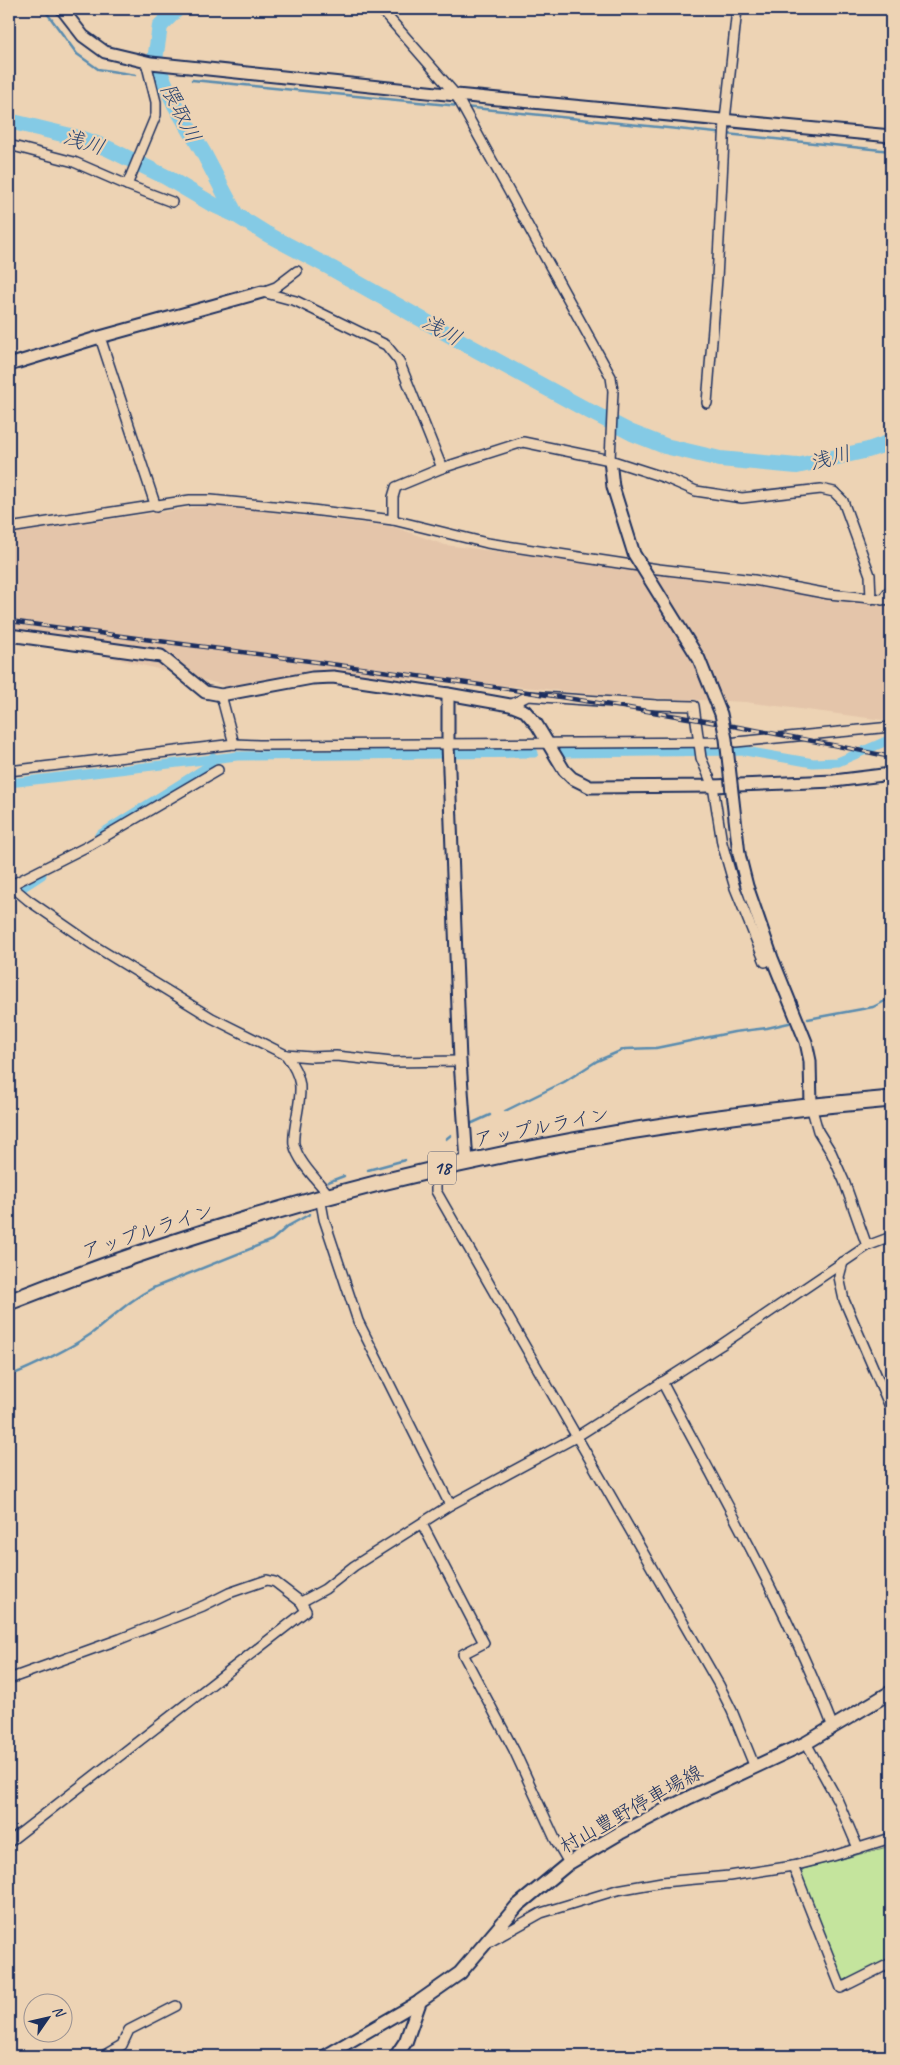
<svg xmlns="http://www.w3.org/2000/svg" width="900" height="2065" viewBox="0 0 900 2065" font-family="Caveat,'Klee One',sans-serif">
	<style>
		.built { fill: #e4c5aa }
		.green { fill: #c4e49d; stroke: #708a7e }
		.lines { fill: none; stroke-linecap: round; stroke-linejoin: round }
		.stream { stroke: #5a8caf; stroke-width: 2.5 }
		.canal { stroke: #84cae5; stroke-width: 9 }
		.river { stroke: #84cae5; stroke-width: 16 }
		.minor-casing { stroke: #1b2f5e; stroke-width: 12 }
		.tertiary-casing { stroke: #1b2f5e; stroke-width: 15 }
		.secondary-casing { stroke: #1b2f5e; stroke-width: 16 }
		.trunk-casing { stroke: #1b2f5e; stroke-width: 19 }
		.minor { stroke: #edd3b4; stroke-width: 9 }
		.tertiary { stroke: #edd3b4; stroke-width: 11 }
		.secondary { stroke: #edd3b4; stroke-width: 12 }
		.trunk { stroke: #edd3b4; stroke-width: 15 }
		.rail-casing { stroke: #1b2f5e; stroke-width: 4.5 }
		.rail { stroke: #edd3b4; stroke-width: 2.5; stroke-dasharray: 8; stroke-linecap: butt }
		.tertiary-bridge-casing { stroke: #1b2f5e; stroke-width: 15; stroke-linecap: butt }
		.tertiary-bridge { stroke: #edd3b4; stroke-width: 11 }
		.labels { text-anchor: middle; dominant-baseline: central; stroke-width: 4.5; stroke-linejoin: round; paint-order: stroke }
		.shield { fill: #edd3b4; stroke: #5a6078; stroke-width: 1 }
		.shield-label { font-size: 19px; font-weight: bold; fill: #1b2f5e }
		.street-label { font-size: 20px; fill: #1b2f5e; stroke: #edd3b4 }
		.water-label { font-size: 21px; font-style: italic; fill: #2b4672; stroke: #edd3b4 }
	</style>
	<rect width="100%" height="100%" fill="#edd3b4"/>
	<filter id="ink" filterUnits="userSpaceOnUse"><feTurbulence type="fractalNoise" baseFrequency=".02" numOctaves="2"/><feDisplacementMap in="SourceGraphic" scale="10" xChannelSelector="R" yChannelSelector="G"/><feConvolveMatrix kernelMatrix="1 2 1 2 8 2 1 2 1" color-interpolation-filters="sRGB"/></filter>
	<g filter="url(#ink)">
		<!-- built -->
		<polygon class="built" points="211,505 394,527 445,545 567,560 891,605 891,721 746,702 608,696 536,688 326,673 228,689 220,684 42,641 9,636 9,534"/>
		<!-- green -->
		<polygon class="green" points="891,1846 891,1960 845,1983 840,1982 801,1874 803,1869"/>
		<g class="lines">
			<!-- stream -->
			<g class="stream">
				<polyline points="44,9 77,54 98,69 136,75"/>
				<polyline points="192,80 459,106"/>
				<polyline points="464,107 891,151"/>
				<polyline points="808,1019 873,1007 891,998"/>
				<polyline points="505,1111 564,1082 597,1061 625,1049 656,1048 734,1032 767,1028 789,1023"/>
				<polyline points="468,1125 490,1115"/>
				<polyline points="446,1139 451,1135"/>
				<polyline points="368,1170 405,1160"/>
				<polyline points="328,1182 344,1176"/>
				<path d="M 9,1376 C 32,1367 71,1348 91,1334 C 112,1318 129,1300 153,1288 L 272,1240 L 288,1226 L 310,1214"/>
			</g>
			<!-- canal -->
			<g class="canal">
				<polyline points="563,753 745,751 813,763 838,762 891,739"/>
				<polyline points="9,783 237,756 534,753"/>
				<polyline points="99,835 210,765 213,757"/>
				<polyline points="22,888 42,875"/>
				<polyline points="9,893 9,892"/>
			</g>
			<!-- river -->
			<g class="river">
				<polyline points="177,9 160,26 155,60 157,66 175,105 203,152 236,215"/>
				<polyline points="9,121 83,139 107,148 166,177 212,204 236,215 265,233 331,268 462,342 587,410 632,433 665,446 720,459 797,466 868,450 891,442"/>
			</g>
			<!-- minor casing -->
			<g class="minor-casing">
				<g id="minor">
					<polyline points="381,9 456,95 611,377 613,391 610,460"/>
					<polyline points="9,145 74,162 127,185 172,202"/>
					<polyline points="127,185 156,115 156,102 146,62"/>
					<polyline points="262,292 296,301 386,345 399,361 442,468"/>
					<polyline points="262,292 276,287 297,271"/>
					<polyline points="100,337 156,507"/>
					<polyline points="707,403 717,279 725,120 737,9"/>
					<polyline points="393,520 393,497 396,487 442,468 523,442 610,460 666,478 696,491 742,498 821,489 834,492 843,501 870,575 871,599"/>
					<polyline points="9,528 190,500 211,500 304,509 393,520 487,543 658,569 754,580 829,594 891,600"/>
					<polyline points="882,600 888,592 891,592"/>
					<polyline points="221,695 234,744"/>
					<polyline points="510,705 528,696 657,705 694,706 701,758 713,786 722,843 735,888 765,962 772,958"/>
					<polyline points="9,771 234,744 259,745 736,742 891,727"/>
					<path d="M 9,884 L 28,900 L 93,945 L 212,1018 L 286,1055 C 305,1081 301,1091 296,1121 C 295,1128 293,1137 294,1144 C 298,1162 317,1180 329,1195"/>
					<polyline points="9,886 90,845 218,770"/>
					<polyline points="286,1055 311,1057 336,1056 392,1062 460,1061"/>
					<polyline points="811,1106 818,1131 831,1152 844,1181 867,1246"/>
					<polyline points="436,1169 436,1191 719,1685 732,1711 754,1765"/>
					<polyline points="320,1197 324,1219 358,1321 450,1505"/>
					<polyline points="843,1262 839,1277 844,1300 891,1409"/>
					<path d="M 662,1382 C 722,1495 786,1607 833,1727"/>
					<polyline points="422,1524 484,1643 463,1654 514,1750 555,1839 569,1863"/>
					<polyline points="301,1602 325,1589 354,1566 450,1505 576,1437 721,1345 867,1246 891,1237"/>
					<polyline points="9,1679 120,1639 203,1606 229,1593 267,1580 275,1582 301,1602 306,1611 9,1842"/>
					<polyline points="806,1743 837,1799 858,1848"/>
					<polyline points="793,1866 841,1988 891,1963"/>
					<polyline points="491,1941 541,1913 617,1890 662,1882 729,1876 793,1866 833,1856 891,1838"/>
					<polyline points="103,2056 122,2045 129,2030 176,2006"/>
				</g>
			</g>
			<!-- tertiary casing -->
			<g class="tertiary-casing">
				<g id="tertiary">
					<polyline points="62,9 83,36 105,52 151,63 456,95 891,136"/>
					<polyline points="9,365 100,337 262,292"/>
					<polyline points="610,460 613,487"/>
					<polyline points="9,635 161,656 205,692 221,695 312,678 333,677 448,694 510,705 525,711 537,725 564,770 572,778 590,787 713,786 834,781 891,774"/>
					<polyline points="448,694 448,744 460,1061 467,1162"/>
					<polyline points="739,854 747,886 772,958 806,1042 810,1061 811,1106"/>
					<polyline points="325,2056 420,2001"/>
				</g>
			</g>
			<!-- secondary casing -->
			<g class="secondary-casing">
				<polyline id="secondary" points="396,2056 406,2041 420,2001 460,1973 517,1906 569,1863 620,1833 690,1797 806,1743 891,1692"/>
			</g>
			<!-- trunk casing -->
			<g class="trunk-casing">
				<path id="trunk" d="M 9,1302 C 291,1190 589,1124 891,1099"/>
			</g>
			<!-- minor -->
			<use href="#minor" class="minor"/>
			<!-- tertiary -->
			<use href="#tertiary" class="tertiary"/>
			<!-- secondary -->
			<use href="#secondary" class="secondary"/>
			<!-- trunk -->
			<use href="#trunk" class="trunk"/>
			<!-- rail casing -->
			<g class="rail-casing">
				<path id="rail" d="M 9,621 C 304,661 600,695 891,757"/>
			</g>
			<!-- rail -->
			<use href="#rail" class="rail"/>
			<!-- tertiary-bridge casing -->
			<g class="tertiary-bridge-casing">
				<polyline id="tertiary-bridge" points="613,487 634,554 699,659 721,714 726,739 739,854"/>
			</g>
			<!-- tertiary-bridge -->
			<use href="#tertiary-bridge" class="tertiary-bridge"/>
		</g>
	</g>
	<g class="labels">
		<!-- shield labels -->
		<rect class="shield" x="428" y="1151.5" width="28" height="33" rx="4"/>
		<g class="shield-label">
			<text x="442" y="1168">18</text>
		</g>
		<!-- street labels -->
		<g class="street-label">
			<text transform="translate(542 1127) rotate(-11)">アップルライン</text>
			<text transform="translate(148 1231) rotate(-18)">アップルライン</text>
			<text transform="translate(631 1809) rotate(-29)">村山豊野停車場線</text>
		</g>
		<!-- water labels -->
		<g class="water-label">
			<text transform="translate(181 113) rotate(63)">隈取川</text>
			<text transform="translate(84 142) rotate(17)">浅川</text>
			<text transform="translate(442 330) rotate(29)">浅川</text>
			<text transform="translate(830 458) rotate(-15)">浅川</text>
		</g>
	</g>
	<!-- margin -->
	<rect width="900" height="2065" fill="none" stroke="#edd3b4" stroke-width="30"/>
	<rect x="15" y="15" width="870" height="2035" fill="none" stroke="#1b2f5e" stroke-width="2" filter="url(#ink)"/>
	<!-- north arrow -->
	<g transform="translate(48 2018) rotate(56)"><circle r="24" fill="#edd3b4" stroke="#999192"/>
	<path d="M0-4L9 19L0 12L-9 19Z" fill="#1b2f5e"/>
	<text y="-8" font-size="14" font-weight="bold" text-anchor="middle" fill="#1b2f5e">N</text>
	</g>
</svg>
